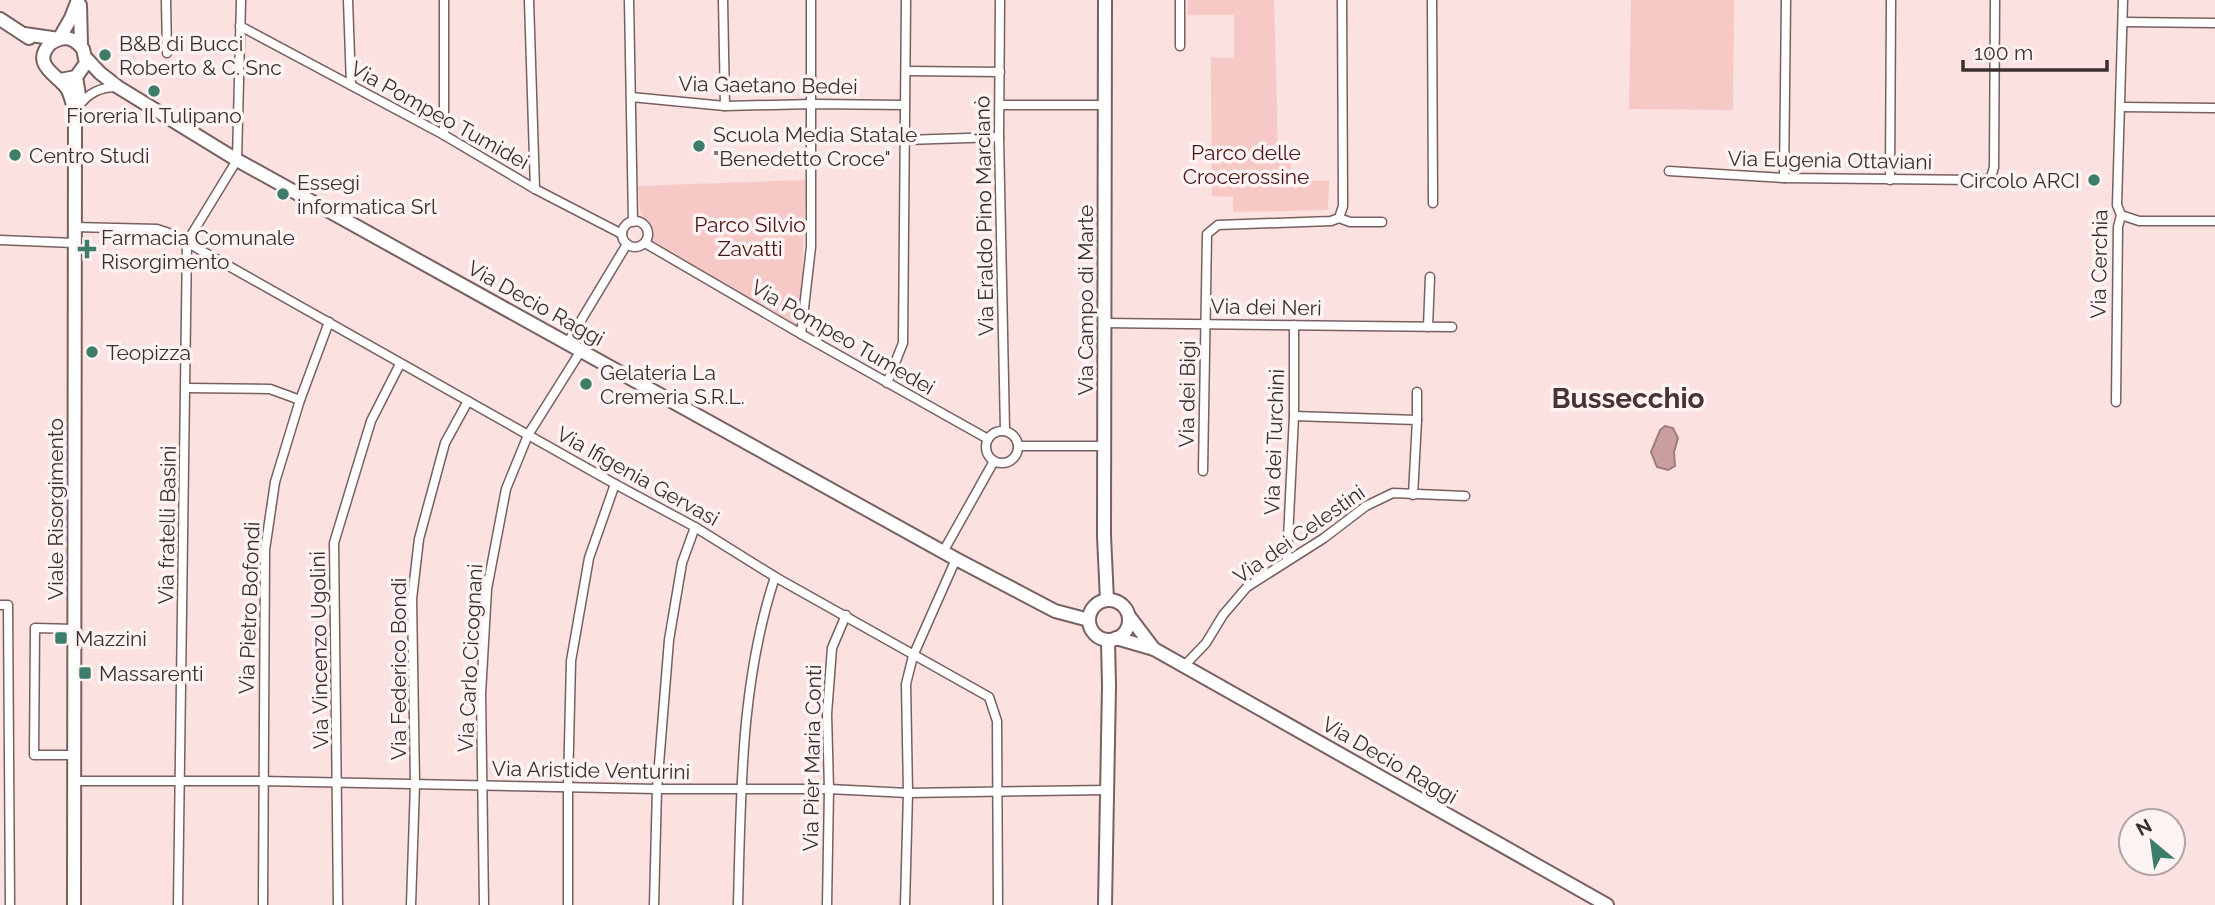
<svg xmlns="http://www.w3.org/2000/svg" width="2215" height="905" viewBox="0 0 2215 905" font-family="Raleway,sans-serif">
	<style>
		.green { fill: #f6c8c6 }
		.water { fill: #ca9e9c; stroke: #9f7d7b; stroke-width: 2 }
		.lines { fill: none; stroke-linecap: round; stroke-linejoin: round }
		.street-casing { stroke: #776160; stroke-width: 11 }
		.secondary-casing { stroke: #776160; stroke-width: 16 }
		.street { stroke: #fff; stroke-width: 8 }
		.secondary { stroke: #fff; stroke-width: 12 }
		.poi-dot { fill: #3e7d6a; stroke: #fdf3f2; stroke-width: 2.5 }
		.labels { text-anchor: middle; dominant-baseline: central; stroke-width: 7; stroke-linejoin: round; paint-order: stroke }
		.poi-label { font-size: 21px; fill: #3a302f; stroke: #fdf3f2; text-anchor: start }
		.street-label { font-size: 21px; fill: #3a302f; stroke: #fdf3f2 }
		.park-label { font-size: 21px; fill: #4c1517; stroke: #fdf3f2 }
		.district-label { font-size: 28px; font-weight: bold; fill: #483433; stroke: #fdf3f2 }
	</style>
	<rect width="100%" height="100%" fill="#fbe1df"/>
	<!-- green -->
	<g class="green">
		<polygon points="1188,0 1274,0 1278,151 1290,152 1291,180 1329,181 1328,210 1233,212 1233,197 1212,196 1211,57 1234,58 1234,15 1187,15"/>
		<polygon points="1631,0 1734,0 1733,110 1629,109"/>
		<polygon points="806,180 800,327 653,241 649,226 640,211 638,186"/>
	</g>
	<!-- water -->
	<polygon class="water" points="1665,426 1673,428 1678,438 1674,452 1675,466 1668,470 1657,467 1651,452 1660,430"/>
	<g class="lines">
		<!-- street casing -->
		<g class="street-casing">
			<g id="street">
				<polyline points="166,0 167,53"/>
				<polyline points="348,0 351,85"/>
				<polyline points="529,0 535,189"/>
				<polyline points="629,0 633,222"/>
				<polyline points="723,0 725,106"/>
				<polyline points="1000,0 999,137 1005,431"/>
				<polyline points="1432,0 1433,203"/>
				<polyline points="2123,22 2215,23"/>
				<polyline points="240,26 444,135 535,189 622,234"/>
				<polyline points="1180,46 1180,0"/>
				<polyline points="906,71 1000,72"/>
				<polyline points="631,97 725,106 813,104 904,105"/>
				<polyline points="1000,105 1104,105"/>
				<path d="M 78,107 C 88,93 100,87 117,87"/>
				<polyline points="2121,107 2215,108"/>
				<polyline points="444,135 444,0"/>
				<polyline points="905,140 999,137"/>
				<polyline points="1669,171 1784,178 1979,180 1991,178 1994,167 1995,0"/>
				<polyline points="1784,178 1786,0"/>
				<polyline points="1890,180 1891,0"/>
				<polyline points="2121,215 2139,221 2215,221"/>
				<polyline points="1339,218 1343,206 1342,0"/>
				<circle cx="635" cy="234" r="13"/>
				<polyline points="74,227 157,229 172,234 615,484 695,527 777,578 989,697 997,721 998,905"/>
				<polyline points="0,240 74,243"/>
				<polyline points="645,243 801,334 988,439"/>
				<polyline points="1104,323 1452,327"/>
				<polyline points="1428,327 1430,277"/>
				<polyline points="801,334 811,247 811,0"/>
				<polyline points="568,342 627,244"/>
				<polyline points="887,383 903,343 906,0"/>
				<polyline points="187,388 270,389 300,400"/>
				<polyline points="2116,402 2118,227 2121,215 2117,205 2123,0"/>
				<polyline points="1294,416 1417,420 1413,495"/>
				<polyline points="1417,420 1417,392"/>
				<circle cx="1002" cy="447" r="16"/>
				<polyline points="1019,446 1104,446"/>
				<polyline points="1203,471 1207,234 1218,225 1331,221 1339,218 1350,222 1382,222"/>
				<polyline points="943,552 994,461"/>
				<polyline points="1287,559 1294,416 1294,325"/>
				<polyline points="0,605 8,605 10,905"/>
				<polyline points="75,629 35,628 34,755 75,755"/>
				<polyline points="1184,666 1206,643 1223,615 1247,587 1324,538 1366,506 1393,493 1465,496"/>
				<polyline points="76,781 262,781 657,789 829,789 908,793 1106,790"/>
				<polyline points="178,905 187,242 237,160 241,0"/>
				<polyline points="263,905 265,550 275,482 300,400 329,322"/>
				<polyline points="338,905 334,543 371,421 400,364"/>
				<polyline points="411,905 415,784 412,599 419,539 445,443 468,401"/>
				<polyline points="484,905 481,694 487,589 506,489 528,435 582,349"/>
				<polyline points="568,905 568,787 571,661 589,558 615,484"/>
				<polyline points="654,905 657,789 669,640 682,563 695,527"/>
				<path d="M 738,905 C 741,795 740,683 775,577"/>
				<polyline points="827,905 829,789 827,714 832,648 846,615"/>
				<polyline points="905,905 908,793 906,684 913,656 956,559"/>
			</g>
		</g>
		<!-- secondary casing -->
		<g class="secondary-casing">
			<g id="secondary">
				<polyline points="1105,0 1104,536 1107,600"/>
				<polyline points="80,5 81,46"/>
				<polyline points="0,19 29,38"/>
				<polyline points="24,34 59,39 71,18 78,0"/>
				<polyline points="86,58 100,73 118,87 237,160 956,559 1055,611 1089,620"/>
				<path d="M 60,80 L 76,77 L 86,63 L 83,49 C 78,43 73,38 64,38 C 59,39 53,41 49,45 C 31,66 60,76 68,90 C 71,97 73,105 75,112"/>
				<circle cx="1109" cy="620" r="20"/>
				<polyline points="1129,616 1154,649"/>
				<polyline points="1116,638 1154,649 1607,905"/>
				<polyline points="74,905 75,113 79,95 76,77"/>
				<polyline points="1105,905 1109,686 1108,640"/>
			</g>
		</g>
		<!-- street -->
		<use href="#street" class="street"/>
		<!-- secondary -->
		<use href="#secondary" class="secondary"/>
	</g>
	<!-- markers -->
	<g class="poi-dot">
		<circle cx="105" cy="55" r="7"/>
		<circle cx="154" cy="91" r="7"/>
		<circle cx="699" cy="146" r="7"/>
		<circle cx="15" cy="155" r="7"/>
		<circle cx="2094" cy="180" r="7"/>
		<circle cx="283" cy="194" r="7"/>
		<path d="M83.5 238.5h7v7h7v7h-7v7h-7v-7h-7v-7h7z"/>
		<circle cx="92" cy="352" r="7"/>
		<circle cx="586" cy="384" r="7"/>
		<rect x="54" y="631" width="14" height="14" rx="3.5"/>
		<rect x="78" y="666" width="14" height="14" rx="3.5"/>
	</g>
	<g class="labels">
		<!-- poi labels -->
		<g class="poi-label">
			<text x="119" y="43">B&amp;B di Bucci<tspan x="119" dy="24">Roberto &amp; C. Snc</tspan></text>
			<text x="154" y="115" text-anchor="middle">Fioreria Il Tulipano</text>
			<text x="713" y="134">Scuola Media Statale<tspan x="713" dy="24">"Benedetto Croce"</tspan></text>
			<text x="29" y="155">Centro Studi</text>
			<text x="2080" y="180" text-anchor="end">Circolo ARCI</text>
			<text x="297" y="182">Essegi<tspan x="297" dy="24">informatica Srl</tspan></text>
			<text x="101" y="237">Farmacia Comunale<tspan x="101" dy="24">Risorgimento</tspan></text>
			<text x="106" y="352">Teopizza</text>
			<text x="600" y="372">Gelateria La<tspan x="600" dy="24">Cremeria S.R.L.</tspan></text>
			<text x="75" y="638">Mazzini</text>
			<text x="99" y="673">Massarenti</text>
		</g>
		<!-- street labels -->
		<g class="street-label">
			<text transform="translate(768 85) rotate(1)">Via Gaetano Bedei</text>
			<text transform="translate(440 115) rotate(29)">Via Pompeo Tumidei</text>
			<text transform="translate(1830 160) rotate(1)">Via Eugenia Ottaviani</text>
			<text transform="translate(984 216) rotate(-91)">Via Eraldo Pino Marcianò</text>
			<text transform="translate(2099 264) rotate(-89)">Via Cerchia</text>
			<text transform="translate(1085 300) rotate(-90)">Via Campo di Marte</text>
			<text transform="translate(536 303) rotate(29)">Via Decio Raggi</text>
			<text transform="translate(1266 307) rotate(1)">Via dei Neri</text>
			<text transform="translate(843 337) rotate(30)">Via Pompeo Tumedei</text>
			<text transform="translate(1187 394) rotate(-89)">Via dei Bigi</text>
			<text transform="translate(1274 442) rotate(-88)">Via dei Turchini</text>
			<text transform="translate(638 476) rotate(29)">Via Ifigenia Gervasi</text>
			<text transform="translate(55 509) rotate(-90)">Viale Risorgimento</text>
			<text transform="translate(167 525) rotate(-89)">Via fratelli Basini</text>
			<text transform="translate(1299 534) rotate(-35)">Via dei Celestini</text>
			<text transform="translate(249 608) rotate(-88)">Via Pietro Bofondi</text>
			<text transform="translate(319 650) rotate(-91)">Via Vincenzo Ugolini</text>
			<text transform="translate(470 658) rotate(-87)">Via Carlo Cicognani</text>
			<text transform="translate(398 669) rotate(-90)">Via Federico Bondi</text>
			<text transform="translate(812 758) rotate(-89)">Via Pier Maria Conti</text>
			<text transform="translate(1390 760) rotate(30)">Via Decio Raggi</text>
			<text transform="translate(591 770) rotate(1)">Via Aristide Venturini</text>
		</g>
		<!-- park labels -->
		<g class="park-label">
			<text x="1246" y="152">Parco delle<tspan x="1246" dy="24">Crocerossine</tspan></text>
			<text x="750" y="224">Parco Silvio<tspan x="750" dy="24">Zavatti</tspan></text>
		</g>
		<!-- district labels -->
		<g class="district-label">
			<text x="1628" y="398">Bussecchio</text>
		</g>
	</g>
	<!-- north arrow -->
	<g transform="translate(2152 842) rotate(331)"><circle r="33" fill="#fdf3f2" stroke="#afa5a4" stroke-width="2"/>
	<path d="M0-5L12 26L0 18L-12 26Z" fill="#3e7d6a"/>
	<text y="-10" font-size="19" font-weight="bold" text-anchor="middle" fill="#3a302f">N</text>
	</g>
	<!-- scale -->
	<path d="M1963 60v10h144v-10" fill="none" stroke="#3a302f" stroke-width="3.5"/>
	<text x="1974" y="60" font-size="21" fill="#3a302f" stroke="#fdf3f2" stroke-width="5" paint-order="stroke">100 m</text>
</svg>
